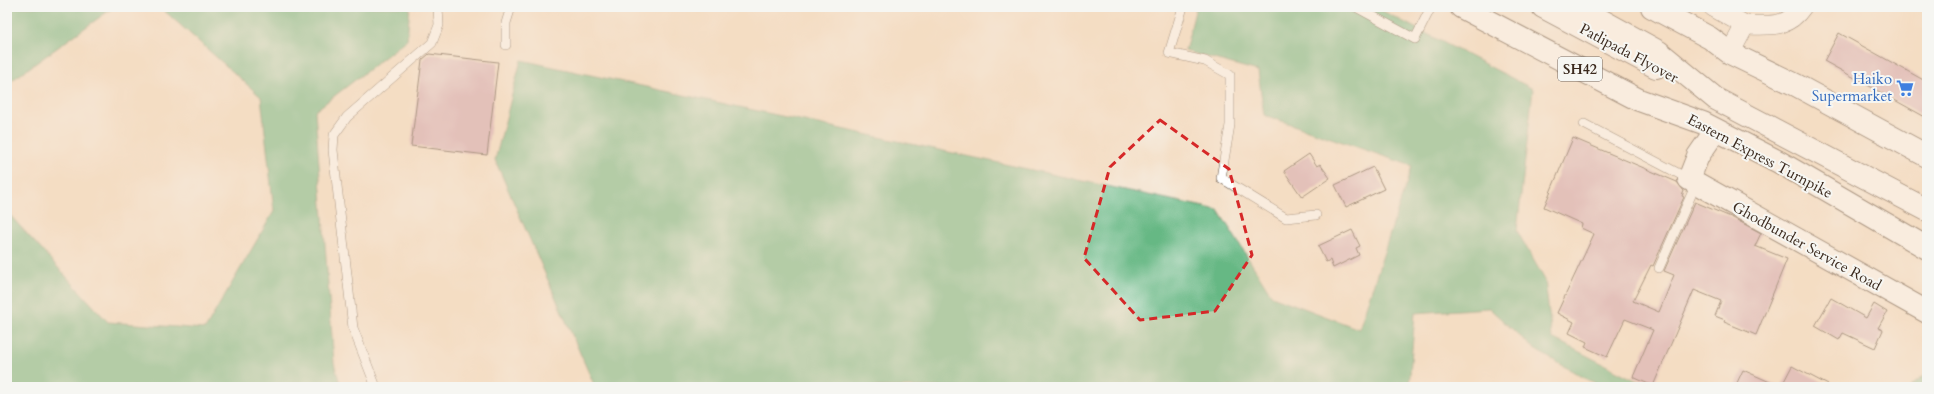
<svg xmlns="http://www.w3.org/2000/svg" width="1934" height="394" viewBox="0 0 1934 394" font-family="Cardo,serif">
	<style>
		.forest { fill: #66b884; stroke: #507151 }
		.building { fill: #cf9fae }
		.lines { fill: none; stroke-linecap: round; stroke-linejoin: round }
		.lane-casing { stroke: #574537; stroke-width: 10 }
		.street-casing { stroke: #574537; stroke-width: 20 }
		.secondary-casing { stroke: #574537; stroke-width: 24 }
		.primary-casing { stroke: #574537; stroke-width: 24 }
		.lane { stroke: #fff; stroke-width: 9 }
		.street { stroke: #fff; stroke-width: 19 }
		.secondary { stroke: #fff; stroke-width: 22 }
		.primary { stroke: #fff; stroke-width: 22 }
		.marked { fill: none; stroke: #d62828; stroke-width: 3; stroke-dasharray: 8 5; stroke-linejoin: round }
		.labels { text-anchor: middle; dominant-baseline: central; stroke-width: 4; stroke-linejoin: round; paint-order: stroke }
		.shield { fill: #f6f6f2; stroke: #73675e; stroke-width: 1 }
		.shield-label { font-size: 14px; font-weight: bold; fill: #3b2a1e }
		.street-label { font-size: 15px; fill: #3b2a1e; stroke: #f6f6f2 }
		.shop-label { font-size: 15px; fill: #366cbe; stroke: #f6f6f2; text-anchor: end }
	</style>
	<rect width="100%" height="100%" fill="#f6f6f2"/>
	<filter id="ink" filterUnits="userSpaceOnUse"><feTurbulence type="fractalNoise" baseFrequency=".025" numOctaves="2"/><feDisplacementMap in="SourceGraphic" scale="8" xChannelSelector="R" yChannelSelector="G"/><feConvolveMatrix kernelMatrix="1 2 1 2 8 2 1 2 1" color-interpolation-filters="sRGB"/></filter>
	<filter id="wash" filterUnits="userSpaceOnUse"><feTurbulence type="fractalNoise" baseFrequency=".012" numOctaves="4" result="noise"/><feDisplacementMap in="SourceGraphic" scale="16" xChannelSelector="R" yChannelSelector="G"/><feGaussianBlur stdDeviation="0.9" result="paint"/><feColorMatrix in="noise" values="0 0 0 0 0 0 0 0 0 0 0 0 0 0 0 0 0 1.4 0 .05"/><feComposite in="paint" operator="in"/></filter>
	<g filter="url(#wash)">
		<rect width="100%" height="100%" fill="#f4ddc3"/>
		<!-- forest -->
		<g class="forest">
			<polygon points="7,7 114,7 11,81 7,97"/>
			<polygon points="160,7 410,7 407,40 315,111 334,363 341,387 7,387 7,212 108,322 205,329 274,211 261,97"/>
			<polygon points="1196,7 1375,7 1533,89 1517,231 1545,280 1552,338 1649,387 1607,387 1588,380 1534,349 1489,308 1415,313 1409,387 595,387 495,160 521,60 1218,210 1272,296 1359,329 1412,166 1264,115 1258,71 1185,51"/>
			<polygon points="1927,374 1927,387 1910,387"/>
		</g>
		<g id="blocks">
			<!-- building -->
			<g class="building">
				<polygon points="1839,33 1927,82 1927,118 1824,61"/>
				<polygon points="429,54 498,62 487,155 411,146 422,60"/>
				<polygon points="1573,138 1677,182 1684,191 1682,196 1684,197 1653,266 1651,265 1633,301 1659,312 1674,275 1664,271 1695,202 1733,218 1761,233 1755,246 1787,259 1756,335 1724,322 1725,320 1715,316 1721,301 1694,290 1653,386 1633,377 1653,330 1625,319 1607,357 1585,347 1587,342 1569,333 1574,322 1557,313 1594,234 1581,228 1582,224 1544,207"/>
				<polygon points="1309,154 1317,166 1320,164 1330,178 1302,197 1284,171"/>
				<polygon points="1373,167 1384,189 1346,207 1335,185"/>
				<polygon points="1352,230 1360,246 1356,248 1359,255 1333,268 1330,260 1326,262 1318,246"/>
				<polygon points="1831,298 1866,318 1874,304 1887,312 1878,328 1883,330 1875,348 1843,333 1839,340 1815,326"/>
				<polygon points="1792,366 1832,387 1735,387 1743,370 1781,387"/>
			</g>
		</g>
	</g>
	<g filter="url(#ink)">
		<use href="#blocks" fill-opacity="0" stroke="#574537" stroke-width="1"/>
		<g class="lines">
			<!-- lane casing -->
			<g class="lane-casing">
				<g id="lane">
					<polyline points="1183,7 1169,53 1205,61 1230,75 1230,125 1221,178 1286,218 1316,215"/>
					<polyline points="1356,7 1415,39 1431,7"/>
					<polyline points="506,45 506,23 511,7"/>
					<polyline points="1584,124 1689,179"/>
					<polyline points="1659,268 1696,184"/>
					<polyline points="376,387 353,328 333,150 334,135 347,117 432,43 439,25 438,7"/>
				</g>
			</g>
			<!-- street casing -->
			<g class="street-casing">
				<g id="street">
					<polyline points="1713,7 1745,25 1730,53"/>
					<path d="M 1745,25 C 1769,25 1787,29 1802,7"/>
				</g>
			</g>
			<!-- secondary casing -->
			<g class="secondary-casing">
				<g id="secondary">
					<polyline points="1652,7 1710,38 1730,53 1796,85 1927,156"/>
					<polyline points="1716,130 1698,156 1689,179 1927,312"/>
				</g>
			</g>
			<!-- primary casing -->
			<g class="primary-casing">
				<g id="primary">
					<polyline points="1461,7 1639,100 1703,123 1779,162 1927,248"/>
					<polyline points="1543,7 1656,67"/>
					<polyline points="1577,7 1659,52 1716,99 1927,210"/>
				</g>
			</g>
			<!-- lane -->
			<use href="#lane" class="lane"/>
			<!-- street -->
			<use href="#street" class="street"/>
			<!-- secondary -->
			<use href="#secondary" class="secondary"/>
			<!-- primary -->
			<use href="#primary" class="primary"/>
		</g>
	</g>
	<!-- marked area -->
	<path d="M0 0H1934V394H0ZM 1160,120 L 1229,169 L 1252,255 L 1215,311 L 1140,320 L 1084,258 L 1110,167 Z" fill="#f4ddc3" fill-opacity=".55" fill-rule="evenodd"/>
	<path class="marked" d="M 1160,120 L 1229,169 L 1252,255 L 1215,311 L 1140,320 L 1084,258 L 1110,167 Z"/>
	<!-- icons -->
	<defs>
		<g id="supermarket-bare" transform="scale(1.38)"><path d="M-6-5.5h2.5l.6 2H6L4.5 2H-2.5L-4.4-4H-6ZM-1.5 3.2a1.3 1.3 0 1 0 .1 0ZM3 3.2a1.3 1.3 0 1 0 .1 0Z" fill="#3f7fe0" stroke="#f6f6f2" stroke-width="2.5" paint-order="stroke"/></g>
	</defs>
	<g fill-rule="evenodd">
		<use href="#supermarket-bare" x="1905" y="88"/>
	</g>
	<g class="labels">
		<!-- shield labels -->
		<rect class="shield" x="1558" y="57" width="44" height="24" rx="3"/>
		<g class="shield-label">
			<text x="1580" y="69">SH42</text>
		</g>
		<!-- street labels -->
		<g class="street-label">
			<text transform="translate(1629 53) rotate(28)">Patlipada Flyover</text>
			<text transform="translate(1760 156) rotate(28)">Eastern Express Turnpike</text>
			<text transform="translate(1807 246) rotate(29)">Ghodbunder Service Road</text>
		</g>
		<!-- shop labels -->
		<g class="shop-label">
			<text x="1892" y="79">Haiko<tspan x="1892" dy="17">Supermarket</tspan></text>
		</g>
	</g>
	<!-- margin -->
	<rect width="1934" height="394" fill="none" stroke="#f6f6f2" stroke-width="24"/>
</svg>
